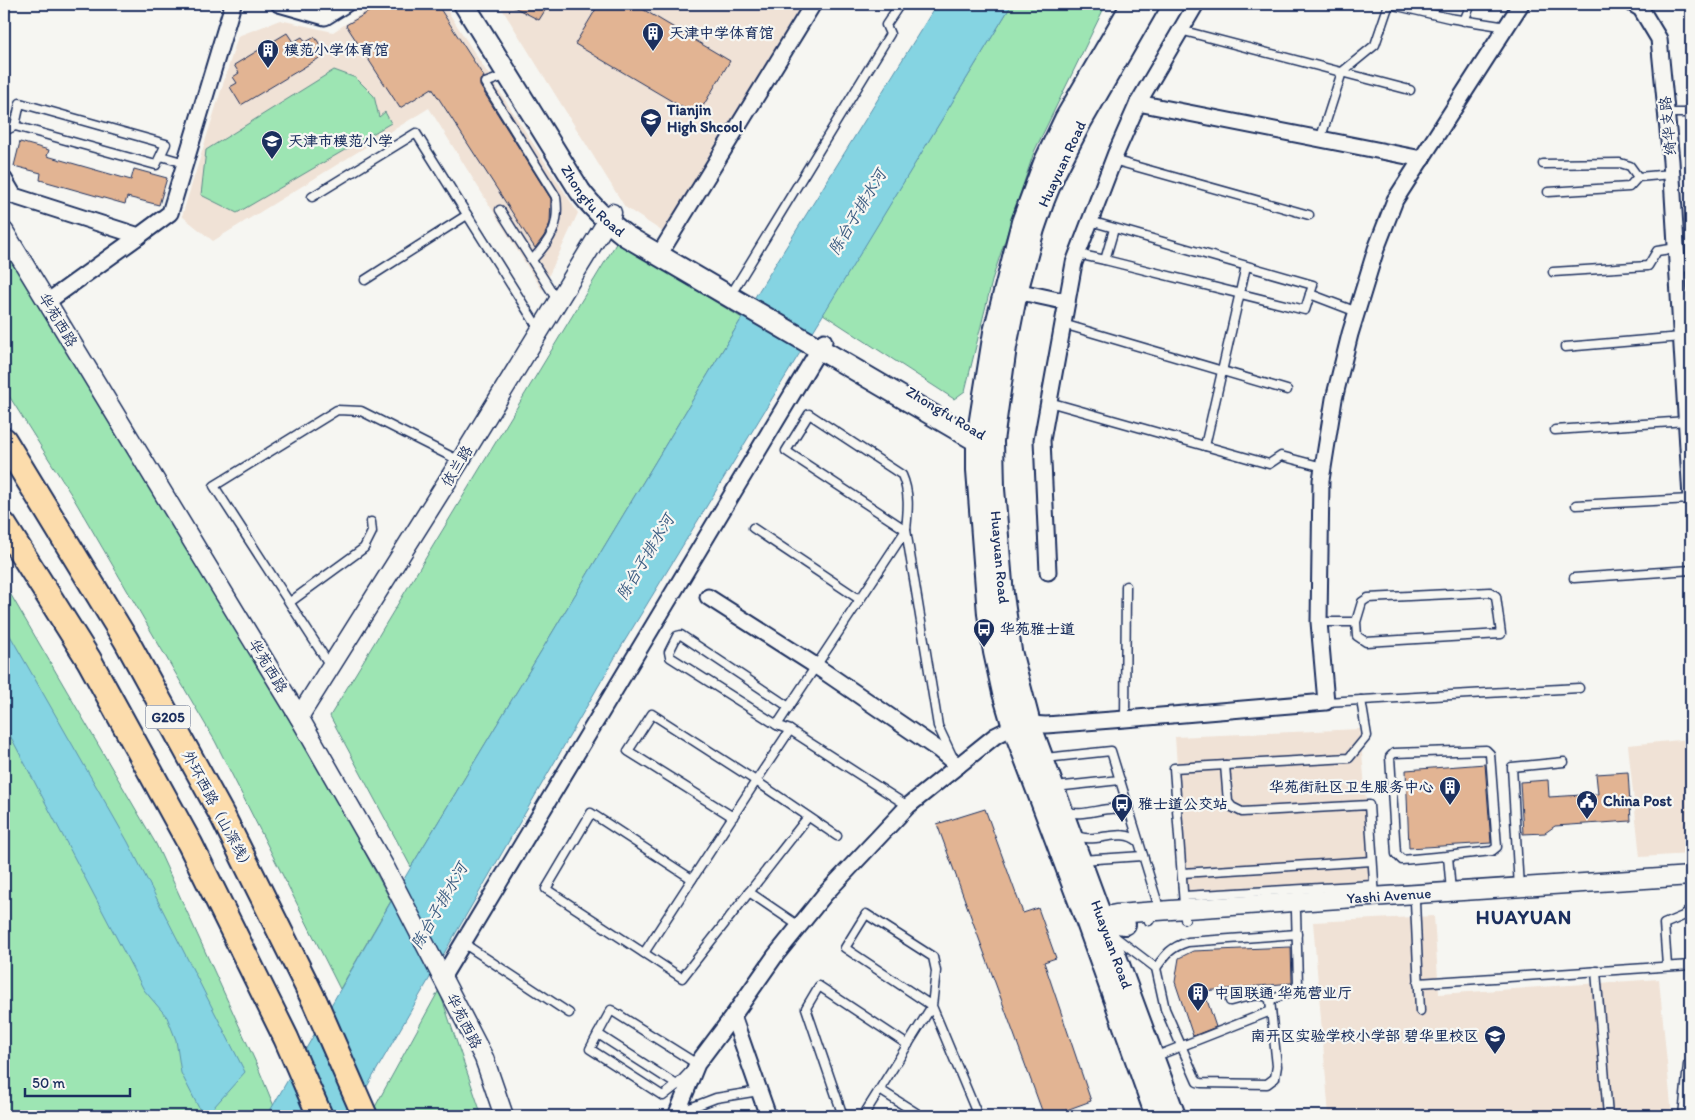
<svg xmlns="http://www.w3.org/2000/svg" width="1695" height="1120" viewBox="0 0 1695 1120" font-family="Itim,'LXGW WenKai TC',sans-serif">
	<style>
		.built { fill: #f0e2d6 }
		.green { fill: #9de5b3; stroke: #5c8a88 }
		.water { fill: #85d4e2; stroke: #5b92ad }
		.building { fill: #e2b493; stroke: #1b2f5e }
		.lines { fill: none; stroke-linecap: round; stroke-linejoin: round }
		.service-casing { stroke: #1b2f5e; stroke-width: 11 }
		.minor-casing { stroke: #1b2f5e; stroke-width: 19 }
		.tertiary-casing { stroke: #1b2f5e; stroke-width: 21 }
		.secondary-casing { stroke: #1b2f5e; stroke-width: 24 }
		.trunk-casing { stroke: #1b2f5e; stroke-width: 28 }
		.service { stroke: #f6f6f2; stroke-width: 8 }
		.minor { stroke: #f6f6f2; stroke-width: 15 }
		.tertiary { stroke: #f6f6f2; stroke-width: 18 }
		.secondary { stroke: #f6f6f2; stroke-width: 20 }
		.trunk { stroke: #fcdcac; stroke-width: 24 }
		.labels { text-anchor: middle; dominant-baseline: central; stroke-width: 4.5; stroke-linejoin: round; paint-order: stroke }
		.shield { fill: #f6f6f2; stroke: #5d6b8a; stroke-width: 1 }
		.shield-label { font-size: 14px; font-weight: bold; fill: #1b2f5e }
		.poi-label { font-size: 15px; font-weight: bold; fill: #1b2f5e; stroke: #f6f6f2; text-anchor: start }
		.street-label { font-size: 15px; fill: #1b2f5e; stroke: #f6f6f2 }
		.water-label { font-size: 16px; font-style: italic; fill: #36587f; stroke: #f6f6f2 }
		.district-label { font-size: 20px; font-weight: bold; letter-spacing: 1px; fill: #1b2f5e; stroke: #f6f6f2 }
	</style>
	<rect width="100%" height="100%" fill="#f6f6f2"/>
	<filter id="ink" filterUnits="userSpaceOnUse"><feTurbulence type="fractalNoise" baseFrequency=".02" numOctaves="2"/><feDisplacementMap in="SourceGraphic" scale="10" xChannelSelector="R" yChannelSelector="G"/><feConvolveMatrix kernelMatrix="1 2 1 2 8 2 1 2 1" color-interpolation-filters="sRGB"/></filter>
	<g filter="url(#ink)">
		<!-- built -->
		<g class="built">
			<polygon points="377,4 443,4 578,213 542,290 429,108 213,241 182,216 238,36 280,20 333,32"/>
			<polygon points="499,4 803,4 663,232 625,207"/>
			<polygon points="1360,729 1373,883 1186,896 1175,737"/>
			<polygon points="1691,739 1691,854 1640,857 1628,745"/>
			<polygon points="1434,916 1439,994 1659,979 1672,1116 1329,1116 1313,922"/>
		</g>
		<!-- green -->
		<g class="green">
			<polygon points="1012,4 1106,4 1034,152 993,277 965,391 954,399 823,314"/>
			<polygon points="334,70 356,78 374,96 379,117 385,112 391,123 237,213 201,195 206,150"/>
			<polygon points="617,242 742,318 411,867 330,716"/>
			<polygon points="4,247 253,657 335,797 391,901 340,989 215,741 74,499 4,388"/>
			<polygon points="4,583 156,844 257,1065 278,1116 4,1116"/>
			<polygon points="439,990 482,1116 370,1116"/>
		</g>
		<!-- water -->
		<g class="water">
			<polygon points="937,4 1012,4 621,647 350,1116 267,1116 411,867 742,318"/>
			<polygon points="4,625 128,842 245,1072 206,1116 203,1116 181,1073 176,1040 167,1017 144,990 4,724"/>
		</g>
		<!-- building -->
		<g class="building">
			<polygon points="382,4 437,4 484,77 480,80 480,86 551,199 550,223 544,236 535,248 432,88 400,108 346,25"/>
			<polygon points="508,4 549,4 539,20"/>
			<polygon points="599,4 634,4 730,61 697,116 575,44"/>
			<polygon points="287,33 293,42 302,37 306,42 315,37 326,54 241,105 230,87 237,83 233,77 239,73 234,65"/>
			<polygon points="20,142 49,150 47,156 131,180 134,169 167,178 159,205 127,197 125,204 40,180 41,173 14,166"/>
			<polygon points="1485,764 1491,843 1409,848 1406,770"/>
			<polygon points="1628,772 1631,821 1555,826 1545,833 1523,834 1520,782 1548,780 1549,797 1598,794 1596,774"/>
			<polygon points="985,809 1023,913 1038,908 1056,958 1044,962 1091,1101 1050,1116 1044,1116 937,824"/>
			<polygon points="1291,947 1292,983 1204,991 1216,1027 1193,1036 1175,982 1179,958 1193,951"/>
		</g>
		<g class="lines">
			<!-- service casing -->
			<g class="service-casing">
				<g id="service">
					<polyline points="1389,4 1449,18 1507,27"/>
					<polyline points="1464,21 1471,4"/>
					<polyline points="1180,30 1410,90"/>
					<path d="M 507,75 L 485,83 L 556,197 C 560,225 551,240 532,260"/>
					<polyline points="1666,113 1691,113"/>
					<polyline points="4,131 15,126 156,165 166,144 20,103 15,126"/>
					<polyline points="1320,140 1342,72 1375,45 1389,4"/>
					<polyline points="161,156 185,163"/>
					<polyline points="1113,160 1309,215"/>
					<polyline points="1543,164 1620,163 1630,166 1638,177"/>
					<polyline points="1548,192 1629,187 1638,177 1672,174"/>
					<polyline points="312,197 416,133 540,331"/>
					<polyline points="500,210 557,300"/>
					<polyline points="1090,221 1313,285 1305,310 1105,260 1114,229"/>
					<polyline points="1077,254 1105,260"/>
					<polyline points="1678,268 1691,267"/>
					<polyline points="1553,272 1648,266 1657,251 1677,248"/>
					<polyline points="365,280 467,215"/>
					<polyline points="1310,294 1357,312"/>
					<polyline points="730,296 890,34 886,25 900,4"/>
					<polyline points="1063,324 1287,390"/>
					<polyline points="1565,347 1681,337"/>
					<polyline points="1049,402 1269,464 1281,456 1323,467"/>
					<path d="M 809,414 L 902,475 C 910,493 908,511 906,530 L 786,451 Z"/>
					<polyline points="1555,430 1687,421"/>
					<polyline points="1205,446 1246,266"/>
					<polyline points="1576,505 1691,499"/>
					<polyline points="753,528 859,599"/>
					<polyline points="1574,578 1691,570"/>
					<polyline points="290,602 364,548 372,532 371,522"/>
					<polyline points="1319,622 1356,622 1362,602 1368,598 1490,592 1496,596 1501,634 1366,642 1357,636 1356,622"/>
					<polyline points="331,667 214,486 337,410 361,411 460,461"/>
					<polyline points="1326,702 1579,688"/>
					<polyline points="1125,719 1126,586"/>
					<polyline points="777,725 670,657 669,652 677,636 681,635 789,707"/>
					<polyline points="790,730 756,781 837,836"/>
					<polyline points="1045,758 1111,751 1157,901 1157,908 1149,921"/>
					<polyline points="1225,765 1228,802 1232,807 1242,812 1369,805 1375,898"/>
					<polyline points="1055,787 1120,780"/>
					<polyline points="908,806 790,730 777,725 906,530 938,726 953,758"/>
					<path d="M 1065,811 C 1086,820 1113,799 1131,815"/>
					<path d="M 1074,834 C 1093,847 1120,825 1139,842"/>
					<polyline points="1446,856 1492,851 1497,847 1490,754 1486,750 1394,753 1390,757 1396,854 1402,860 1446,856 1448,856 1451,892"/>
					<polyline points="1081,860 1143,856"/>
					<polyline points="1182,873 1372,861"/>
					<polyline points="692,879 591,813 546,889 682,978 808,817"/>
					<polyline points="1519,888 1512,767 1564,762"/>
					<polyline points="749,892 799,926"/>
					<polyline points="1184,896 1373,885"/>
					<polyline points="1415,902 1420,1011"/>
					<polyline points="1185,919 1174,768 1349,758 1367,736 1361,700"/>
					<path d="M 1114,936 L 1156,968 L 1165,1009 L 1197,1082 L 1201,1083 L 1267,1084 L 1275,1078 L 1277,1066 L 1270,1000 C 1263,990 1240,999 1230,1001"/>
					<polyline points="463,943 569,1013"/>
					<polyline points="644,953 756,781 652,714 628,751 733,817"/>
					<polyline points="1667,966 1664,924 1683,916 1691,909"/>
					<path d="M 1156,968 C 1166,954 1171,947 1188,942 L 1297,934"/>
					<polyline points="1596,971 1608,1116"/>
					<polyline points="1418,983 1691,965"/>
					<polyline points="1270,1000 1292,992 1298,984 1296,912"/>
					<polygon points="611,1010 697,1064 677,1085 598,1034"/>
					<polyline points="598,1034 590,1049 663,1096 677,1085"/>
					<polyline points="1154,1057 1271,1011"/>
					<polyline points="880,1090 921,1116"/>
					<polyline points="677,1113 716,1098 759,1091"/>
					<polyline points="843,1116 806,1008 819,986 908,1045"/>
					<polyline points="863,1116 932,1006 936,971 933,957 866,914 845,948 932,1006 978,1116"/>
					<polyline points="1683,1116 1688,1065 1691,1065"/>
				</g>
			</g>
			<!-- minor casing -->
			<g class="minor-casing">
				<g id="minor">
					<polyline points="279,4 325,17 346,4"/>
					<polyline points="1633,4 1641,9 1659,39 1671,161 1691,498"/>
					<polyline points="1138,103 1422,159"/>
					<polyline points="4,179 14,196 139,236 170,213 233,4"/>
					<polyline points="659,255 813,4"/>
					<polyline points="1007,289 1067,302"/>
					<polyline points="47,302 139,236"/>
					<polyline points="1048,572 1042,440 1074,263 1116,153 1138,103 1196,4"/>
					<polyline points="708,597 816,666 939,750 958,766"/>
					<polyline points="442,978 824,341"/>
					<polyline points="676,1116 697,1064 733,1016"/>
					<polyline points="768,1116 733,1016 775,956 825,894 908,806 995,736 1013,727 1030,724 1046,725 1125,719 1326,702 1319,622 1321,480 1334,399 1350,334 1376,249 1395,200 1521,4"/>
				</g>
			</g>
			<!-- tertiary casing -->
			<g class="tertiary-casing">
				<g id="tertiary">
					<polyline points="4,231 299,717 386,869 484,1058 504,1116"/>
					<polyline points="299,717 460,461 612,213"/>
					<path id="s1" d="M 1096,918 L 1116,914 L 1171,910 L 1691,876"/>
				</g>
			</g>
			<!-- secondary casing -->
			<g class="secondary-casing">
				<g id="secondary">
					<path id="s2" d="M 464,4 L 580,191 C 593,209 608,222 626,236 L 977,441 L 988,442"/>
					<polyline points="1132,4 1065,119 1044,163 1022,222 994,332 977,438 977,470 988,614 994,652 1003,693 1013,727 1086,920 1156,1116"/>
					<path id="s3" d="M 1149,4 L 1081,122 L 1055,173 L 1044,200 L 1034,229 L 1017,292 L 1006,347 L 993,441 L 994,489 L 1003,595 L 1011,651 L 1030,724 L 1175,1116"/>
					<polyline points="1093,915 1102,921 1125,924"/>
				</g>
			</g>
			<!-- trunk casing -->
			<g class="trunk-casing">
				<g id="trunk">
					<polyline points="4,440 126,640 223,817 315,1002 365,1116"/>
					<polyline points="4,525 89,660 190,844 286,1038 320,1116"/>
				</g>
			</g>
			<!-- service -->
			<use href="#service" class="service"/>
			<!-- minor -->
			<use href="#minor" class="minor"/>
			<!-- tertiary -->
			<use href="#tertiary" class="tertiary"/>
			<!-- secondary -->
			<use href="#secondary" class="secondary"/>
			<!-- trunk -->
			<use href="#trunk" class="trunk"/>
		</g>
	</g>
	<!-- icons -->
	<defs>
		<g id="building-pin" transform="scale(1.125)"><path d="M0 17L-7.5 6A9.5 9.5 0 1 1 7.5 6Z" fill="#1b2f5e" stroke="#f6f6f2"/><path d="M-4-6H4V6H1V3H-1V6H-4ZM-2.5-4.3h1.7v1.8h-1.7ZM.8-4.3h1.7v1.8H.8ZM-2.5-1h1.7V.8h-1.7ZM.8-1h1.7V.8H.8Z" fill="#fff"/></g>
		<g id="school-pin" transform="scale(1.125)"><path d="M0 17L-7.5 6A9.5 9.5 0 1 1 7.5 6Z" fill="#1b2f5e" stroke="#f6f6f2"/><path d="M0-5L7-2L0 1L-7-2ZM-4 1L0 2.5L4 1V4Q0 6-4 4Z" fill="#fff"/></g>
		<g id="bus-pin" transform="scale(1.125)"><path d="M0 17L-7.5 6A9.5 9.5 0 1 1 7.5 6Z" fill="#1b2f5e" stroke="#f6f6f2"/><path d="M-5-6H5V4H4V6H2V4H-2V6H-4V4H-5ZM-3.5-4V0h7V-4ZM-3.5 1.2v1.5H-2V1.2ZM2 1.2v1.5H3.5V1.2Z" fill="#fff"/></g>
		<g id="civic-pin" transform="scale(1.125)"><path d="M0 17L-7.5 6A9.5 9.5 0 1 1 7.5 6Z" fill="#1b2f5e" stroke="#f6f6f2"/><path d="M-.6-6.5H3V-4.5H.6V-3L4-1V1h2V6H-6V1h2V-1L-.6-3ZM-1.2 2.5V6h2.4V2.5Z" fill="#fff"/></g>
	</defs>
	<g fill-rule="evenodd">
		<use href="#building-pin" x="653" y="33"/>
		<use href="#building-pin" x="268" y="50"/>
		<use href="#school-pin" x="651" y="119"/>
		<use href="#school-pin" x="272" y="141"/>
		<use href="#bus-pin" x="984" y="629"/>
		<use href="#building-pin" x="1450" y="787"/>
		<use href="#civic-pin" x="1587" y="801"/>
		<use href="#bus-pin" x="1122" y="804"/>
		<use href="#building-pin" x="1198" y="993"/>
		<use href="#school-pin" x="1495" y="1036"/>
	</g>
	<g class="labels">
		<!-- shield labels -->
		<rect class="shield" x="145.5" y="705.5" width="45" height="23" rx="4"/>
		<g class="shield-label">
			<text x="168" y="717">G205</text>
		</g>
		<!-- poi labels -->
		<g class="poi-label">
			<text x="669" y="33">天津中学体育馆</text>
			<text x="284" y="50">模范小学体育馆</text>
			<text x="667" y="110">Tianjin<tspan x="667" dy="17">High Shcool</tspan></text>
			<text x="288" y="141">天津市模范小学</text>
			<text x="1000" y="629">华苑雅士道</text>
			<text x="1434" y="787" text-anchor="end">华苑街社区卫生服务中心</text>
			<text x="1603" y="801">China Post</text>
			<text x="1138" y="804">雅士道公交站</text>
			<text x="1214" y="993">中国联通 华苑营业厅</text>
			<text x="1479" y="1036" text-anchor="end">南开区实验学校小学部 碧华里校区</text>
		</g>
		<!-- street labels -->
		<g class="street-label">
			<text transform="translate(1668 126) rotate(-96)">绮华支路</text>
			<text transform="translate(1062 164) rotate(-65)">Huayuan Road</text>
			<text stroke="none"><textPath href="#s2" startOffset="236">Zhongfu Road</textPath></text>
			<text transform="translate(58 320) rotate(59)">华苑西路</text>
			<text transform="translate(946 413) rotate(31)">Zhongfu Road</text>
			<text transform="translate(457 466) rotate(-58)">依兰路</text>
			<text stroke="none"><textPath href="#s3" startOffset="586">Huayuan Road</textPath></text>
			<text transform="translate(268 666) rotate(59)">华苑西路</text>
			<text transform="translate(218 811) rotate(62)">外环西路（山深线）</text>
			<text stroke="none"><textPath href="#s1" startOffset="294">Yashi Avenue</textPath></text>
			<text stroke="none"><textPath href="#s3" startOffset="991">Huayuan Road</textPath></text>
			<text transform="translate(464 1021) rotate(63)">华苑西路</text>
		</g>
		<!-- water labels -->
		<g class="water-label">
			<text transform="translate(857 212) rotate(-59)">陈台子排水河</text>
			<text transform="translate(645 557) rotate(-59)">陈台子排水河</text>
			<text transform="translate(439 906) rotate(-60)">陈台子排水河</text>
		</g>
		<!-- district labels -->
		<g class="district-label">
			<text x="1524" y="917">HUAYUAN</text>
		</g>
	</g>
	<!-- margin -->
	<rect width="1695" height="1120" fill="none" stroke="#f6f6f2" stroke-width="20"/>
	<rect x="10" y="10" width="1675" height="1100" fill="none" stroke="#1b2f5e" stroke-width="2" filter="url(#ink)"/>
	<!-- scale -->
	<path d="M25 1088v8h105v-8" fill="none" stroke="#1b2f5e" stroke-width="2.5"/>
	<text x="32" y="1088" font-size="15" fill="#1b2f5e" stroke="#f6f6f2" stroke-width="4" paint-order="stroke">50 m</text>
</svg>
